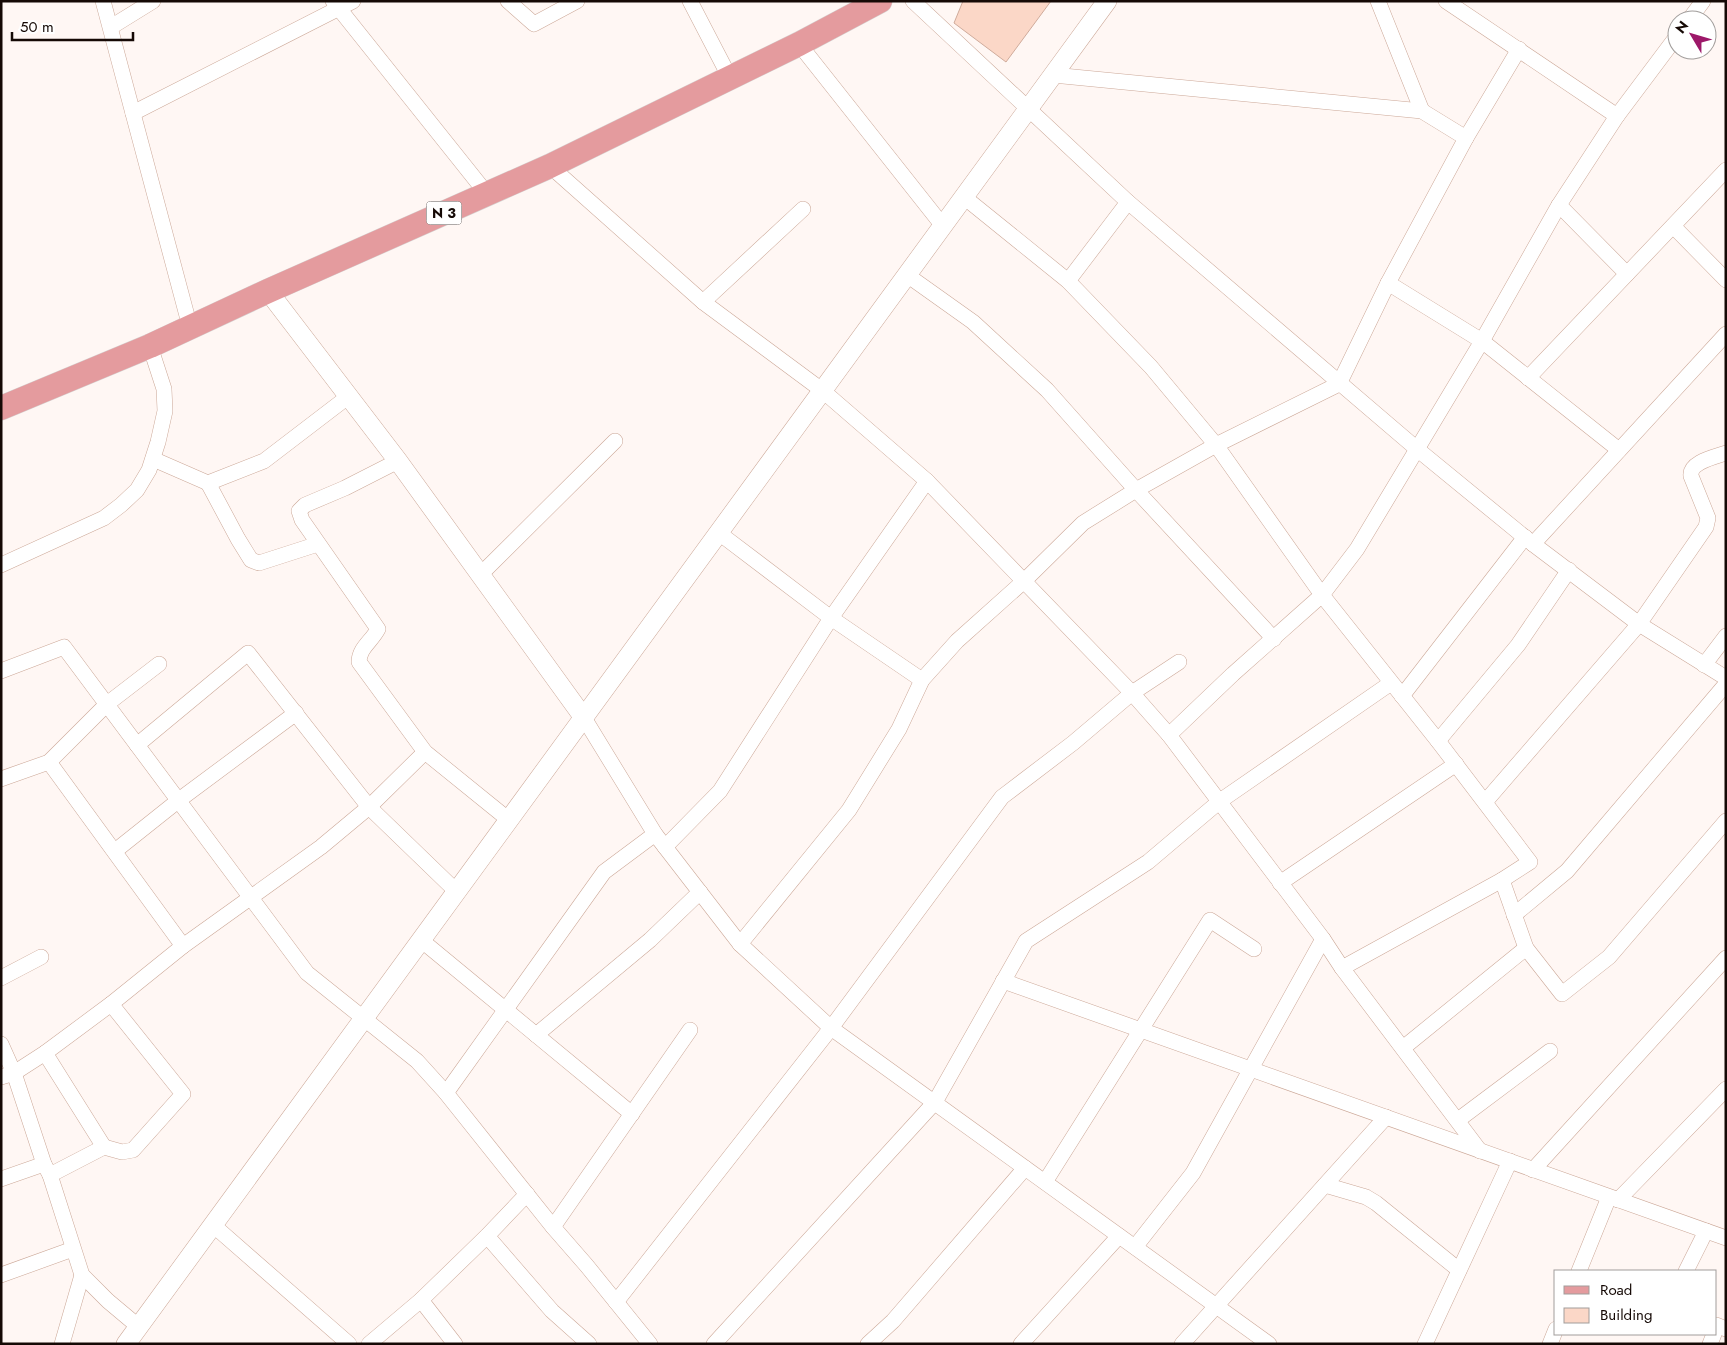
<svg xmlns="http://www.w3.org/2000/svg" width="1727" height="1345" viewBox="0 0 1727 1345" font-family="Jost,sans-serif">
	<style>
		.building { fill: #fbd7c7; stroke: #cfab9b }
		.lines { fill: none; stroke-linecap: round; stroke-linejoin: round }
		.minor-casing { stroke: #cca898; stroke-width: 16 }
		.tertiary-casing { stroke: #cca898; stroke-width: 20 }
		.primary-casing { stroke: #d5d3d2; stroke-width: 25 }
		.minor { stroke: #fff; stroke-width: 15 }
		.tertiary { stroke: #fff; stroke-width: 19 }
		.primary { stroke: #e49b9e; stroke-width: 24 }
		.labels { text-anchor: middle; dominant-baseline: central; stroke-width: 4.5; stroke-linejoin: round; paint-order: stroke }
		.shield { fill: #fff; stroke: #5b5350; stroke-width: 1 }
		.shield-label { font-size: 14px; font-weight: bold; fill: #150905 }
	</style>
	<rect width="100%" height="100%" fill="#fff7f4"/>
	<!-- building -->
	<polygon class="building" points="963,1 1051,1 1006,62 954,23"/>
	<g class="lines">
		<!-- minor casing -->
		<g class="minor-casing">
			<g id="minor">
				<polyline points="103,1 190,327"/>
				<polyline points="333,1 487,194"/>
				<polyline points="508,1 534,24 577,1"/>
				<polyline points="690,1 730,78"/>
				<polyline points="913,1 1128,202 1417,449 1533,544 1639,624 1726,678"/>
				<polyline points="1378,1 1422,111"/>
				<polyline points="1446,1 1617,116"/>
				<polyline points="1689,20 1703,1"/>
				<polyline points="111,27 153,1"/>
				<polyline points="799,44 943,226"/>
				<polyline points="1053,75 1422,111 1466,138"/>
				<polyline points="133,113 353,1"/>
				<polyline points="550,166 703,302 823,391 927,481 1132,693 1169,735 1323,939 1342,968 1480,1151"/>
				<polyline points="964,197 1068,281 1151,367 1216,445 1322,595 1438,741 1530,862 1502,880 1342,968"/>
				<polyline points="1559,205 1627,274"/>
				<polyline points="1673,226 1726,280"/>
				<polyline points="907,275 973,322 1047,390 1136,490 1274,639"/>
				<polyline points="1068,281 1128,202"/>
				<polyline points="1388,283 1482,341 1619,450"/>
				<polyline points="703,302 803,209"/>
				<polyline points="1528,378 1726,170"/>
				<polyline points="153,459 208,483"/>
				<path d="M 398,461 L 345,488 L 305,505 L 299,511 L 302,520 L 378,629 C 372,641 359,648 359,662 L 425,752 L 509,820"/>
				<polyline points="719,533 831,618 922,680"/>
				<polyline points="318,544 259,563 251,560 238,539 208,483 264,461 349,396"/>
				<polyline points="1533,544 1726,334"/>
				<polyline points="1,565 104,518 121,505 137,490 149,470 158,442 165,411 164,389 150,346"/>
				<polyline points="481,574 615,441"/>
				<polyline points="1704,665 1726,636"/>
				<polyline points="1,671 64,647 307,973 417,1061 446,1093 553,1227 587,1266 650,1344"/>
				<polyline points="1402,696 1525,537"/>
				<polyline points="584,718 655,834 740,944 831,1028 1269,1344"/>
				<polyline points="1169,735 1233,674 1322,595 1357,549 1482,341 1559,205 1617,116 1677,36"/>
				<polyline points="1438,741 1518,645 1569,570"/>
				<polyline points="137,745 248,653 369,807 457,892"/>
				<polyline points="49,762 183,946"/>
				<polyline points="1,779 49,762 107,704 159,664"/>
				<path d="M 1485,802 L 1639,624 L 1706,527 L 1708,518 L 1691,476 C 1689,462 1715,457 1726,453"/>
				<polyline points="665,847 720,791 831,618 927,481"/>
				<polyline points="115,851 179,800 296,713"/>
				<polyline points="1502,880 1526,948 1562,994 1609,957 1726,821"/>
				<polyline points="1280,883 1456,764"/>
				<polyline points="1514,915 1567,871 1726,684"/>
				<polyline points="421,940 632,1114"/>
				<polyline points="740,944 849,810 899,729 922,680 957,641 1024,581 1083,523 1136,490 1216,445 1339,384 1388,283 1466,138 1519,49"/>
				<polyline points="1,978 41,957"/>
				<polyline points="1003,981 1726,1238"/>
				<polyline points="536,1035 650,940 700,892"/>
				<polyline points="1,1044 14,1073 44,1164 50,1175 82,1275 108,1301 139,1327"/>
				<polyline points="1403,1048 1526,948"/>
				<polyline points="45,1053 104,1147"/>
				<polyline points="1,1077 14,1073 45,1053 111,1004 183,946 321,847 369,807 425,752"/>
				<polyline points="446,1093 604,872 655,834"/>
				<polyline points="1458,1120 1550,1051"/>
				<polyline points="1533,1170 1726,958"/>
				<polyline points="50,1175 104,1147 122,1152 133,1150 183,1094 111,1004"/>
				<polyline points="1,1179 44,1164"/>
				<polyline points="1045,1182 1210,920 1254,949"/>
				<polyline points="1325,1185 1366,1197 1376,1203 1459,1270"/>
				<polyline points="1618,1200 1726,1089"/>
				<polyline points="213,1225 349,1344"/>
				<polyline points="553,1227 690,1030"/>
				<polyline points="487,1236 552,1311 589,1344"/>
				<polyline points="1135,1247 1193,1173 1323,939"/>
				<polyline points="1579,1271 1609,1197"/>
				<polyline points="1686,1271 1706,1231"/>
				<polyline points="1,1275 73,1249"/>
				<polyline points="421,1300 455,1344"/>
				<polyline points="616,1302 831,1028 1002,797 1073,743 1132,693 1179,662"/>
				<polyline points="1716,1325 1726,1329"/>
				<polyline points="62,1344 82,1275"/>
				<polyline points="369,1344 421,1300 487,1236 527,1194"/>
				<polyline points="714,1344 935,1102 1026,941 1148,862 1220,801 1391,683"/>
				<polyline points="868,1344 893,1321 1025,1168"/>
				<polyline points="1021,1344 1119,1236"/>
				<polyline points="1182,1344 1386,1117"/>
				<polyline points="1425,1344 1510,1161"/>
				<polyline points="1550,1344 1556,1329"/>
				<polyline points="1710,1344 1714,1334"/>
			</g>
		</g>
		<!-- tertiary casing -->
		<g class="tertiary-casing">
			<g id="tertiary">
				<polyline points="268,291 398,461 584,718"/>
				<polyline points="126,1344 1107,1"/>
			</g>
		</g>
		<!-- primary casing -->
		<g class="primary-casing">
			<polyline id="primary" points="1,408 150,346 268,291 550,166 799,44 880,1"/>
		</g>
		<!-- minor -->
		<use href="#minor" class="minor"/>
		<!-- tertiary -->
		<use href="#tertiary" class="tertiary"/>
		<!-- primary -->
		<use href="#primary" class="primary"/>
	</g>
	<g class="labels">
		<!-- shield labels -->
		<rect class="shield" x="426.5" y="201.5" width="35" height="23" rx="4"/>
		<g class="shield-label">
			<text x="444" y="213">N 3</text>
		</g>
	</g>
	<!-- border -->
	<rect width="1727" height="1345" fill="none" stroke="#150905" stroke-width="5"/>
	<!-- legend -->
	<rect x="1554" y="1270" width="162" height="65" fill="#ffffff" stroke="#a19d9b"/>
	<rect x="1564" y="1286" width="25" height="8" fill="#e49b9e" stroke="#a19d9b"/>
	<text x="1600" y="1295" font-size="15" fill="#150905">Road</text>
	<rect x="1564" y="1308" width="25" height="15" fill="#fbd7c7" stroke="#a19d9b"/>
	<text x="1600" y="1320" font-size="15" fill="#150905">Building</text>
	<!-- north arrow -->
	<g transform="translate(1692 35) rotate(308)"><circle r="24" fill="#ffffff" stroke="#a19d9b"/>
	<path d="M0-4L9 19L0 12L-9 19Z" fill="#9d1869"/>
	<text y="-8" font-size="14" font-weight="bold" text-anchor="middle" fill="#150905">N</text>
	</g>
	<!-- scale -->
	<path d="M12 32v8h121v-8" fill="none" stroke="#150905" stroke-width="2.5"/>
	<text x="20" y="32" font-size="15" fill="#150905" stroke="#ffffff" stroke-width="4" paint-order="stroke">50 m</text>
</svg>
